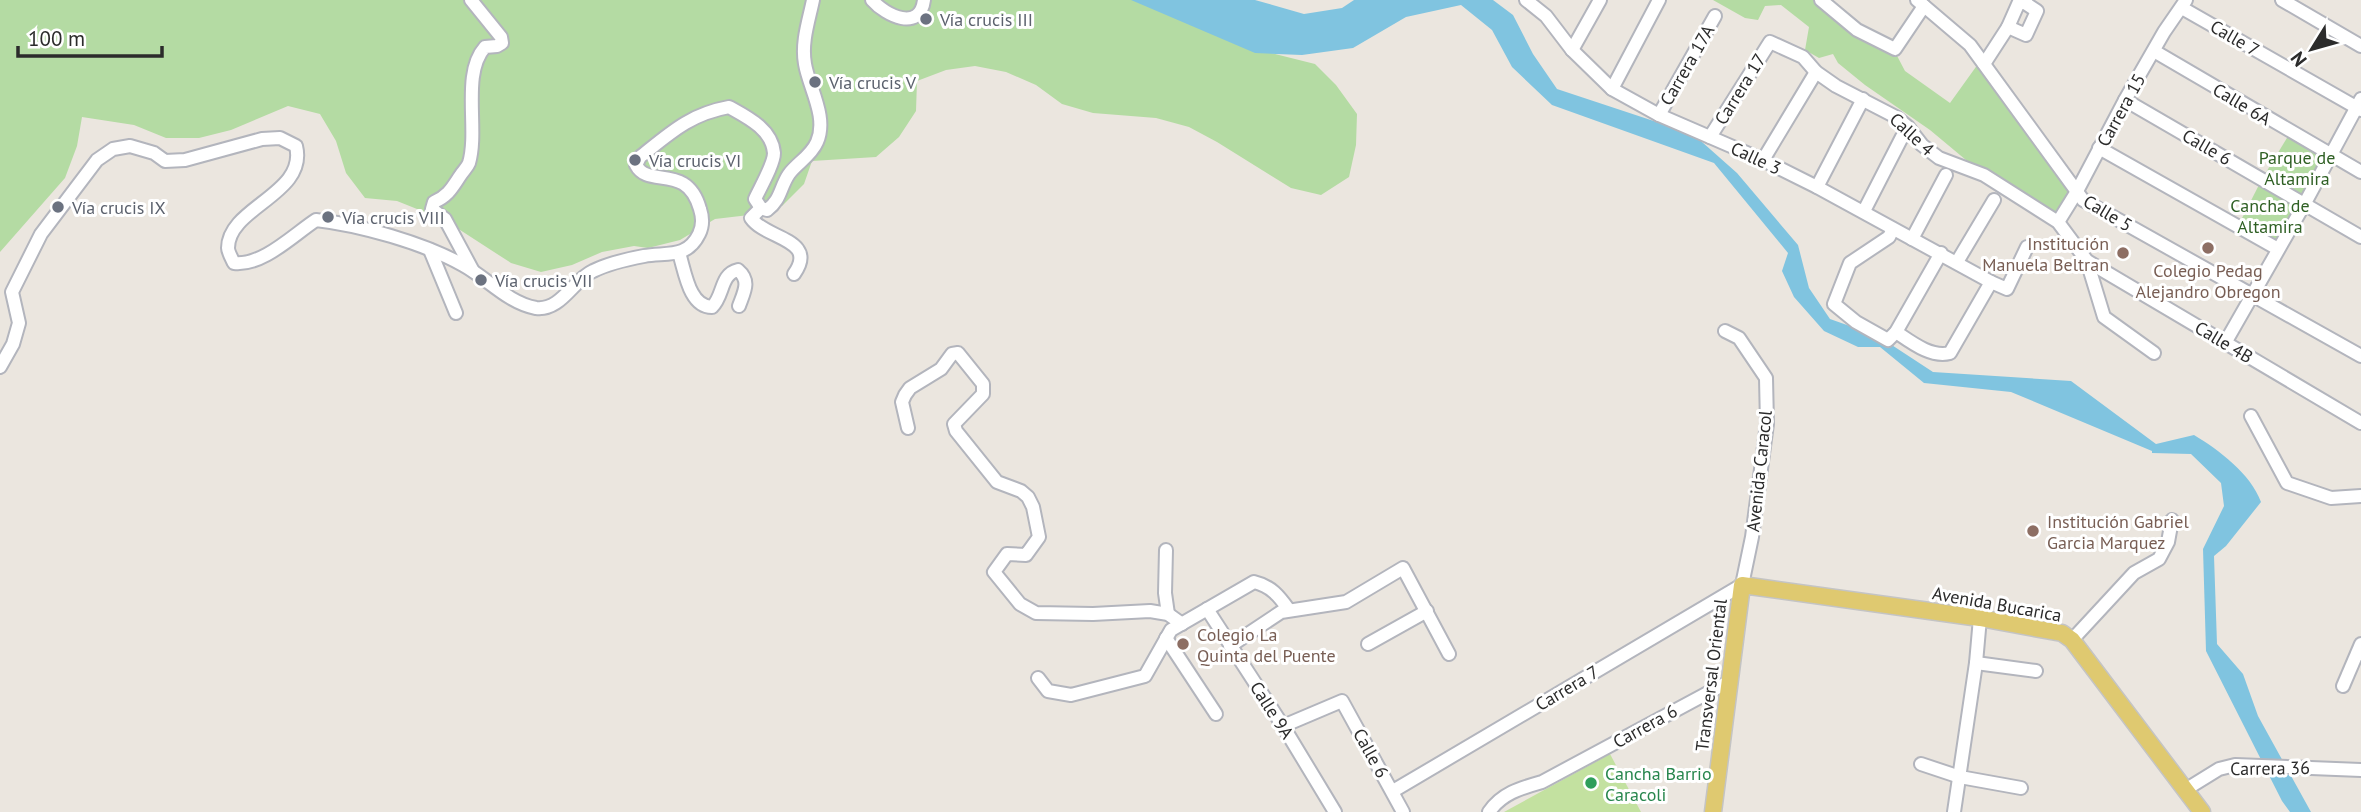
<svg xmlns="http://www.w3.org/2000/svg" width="2361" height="812" viewBox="0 0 2361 812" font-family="'PT Sans',sans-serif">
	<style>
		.green { fill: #b4dba3 }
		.pitch { fill: #c3e1a0 }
		.water { fill: #80c4e0 }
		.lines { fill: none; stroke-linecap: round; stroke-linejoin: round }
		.minor-casing { stroke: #b3b5bd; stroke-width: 16 }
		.major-casing { stroke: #c4c4c4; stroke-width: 19 }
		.minor { stroke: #fff; stroke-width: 12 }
		.major { stroke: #dfc970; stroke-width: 16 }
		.worship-dot { fill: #6b7280; stroke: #fff; stroke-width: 2.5 }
		.education-dot { fill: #8d6e63; stroke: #fff; stroke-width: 2.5 }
		.leisure-dot { fill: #2e9e5b; stroke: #fff; stroke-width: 2.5 }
		.labels { text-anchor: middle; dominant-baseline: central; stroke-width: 6; stroke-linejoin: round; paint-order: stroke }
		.worship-label { font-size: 18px; fill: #5b616d; stroke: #fff; text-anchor: start }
		.street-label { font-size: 18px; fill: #2b2b2b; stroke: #fff }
		.park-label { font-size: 18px; fill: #2f6024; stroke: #fff }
		.education-label { font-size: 18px; fill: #785e54; stroke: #fff; text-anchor: start }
		.leisure-label { font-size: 18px; fill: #27864d; stroke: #fff; text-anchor: start }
	</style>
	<rect width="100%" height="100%" fill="#ebe6df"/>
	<!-- green -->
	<g class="green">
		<polygon points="0,0 1196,0 1255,49 1315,64 1336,85 1357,114 1356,145 1349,177 1321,195 1291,188 1217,142 1189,127 1156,118 1093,113 1062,104 1036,85 1006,72 975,66 946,70 917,81 916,111 899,137 876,157 812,161 804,184 782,206 765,206 749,215 715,219 680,240 648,248 634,246 602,252 572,265 541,272 511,263 457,228 427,213 397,201 365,198 346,173 336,141 320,114 288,106 231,130 199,138 166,138 134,125 82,117 77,146 65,178 0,252"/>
		<polygon points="1713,0 1820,0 1895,52 1905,71 1950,103 1978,64 2073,192 2057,221 1984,175 1930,130 1865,85 1838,63 1833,54 1819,58 1805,50 1809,27 1781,5 1765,6 1758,20 1745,18"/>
		<polygon points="2290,133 2330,155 2278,249 2238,226 2262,179"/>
	</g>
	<!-- pitch -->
	<polygon class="pitch" points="1610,754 1641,812 1504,812"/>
	<!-- water -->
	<path class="water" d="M 1131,0 L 1255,0 L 1304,14 L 1342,8 L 1354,0 L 1493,0 L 1513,15 L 1533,54 L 1557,89 L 1693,134 L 1737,173 L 1798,245 L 1809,288 L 1830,319 L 1878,336 L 1933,372 L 2071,381 L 2156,444 L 2194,435 C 2219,450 2251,474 2261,502 L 2226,546 L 2214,556 L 2217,644 L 2243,674 L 2258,716 L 2311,812 L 2290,812 L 2282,801 L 2206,651 L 2203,549 L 2224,506 L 2221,483 L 2191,454 L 2152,453 L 2152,451 L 2011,392 L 1924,383 L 1880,347 L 1858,347 L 1824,331 L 1794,297 L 1782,271 L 1788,253 L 1714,163 L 1552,105 L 1512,67 L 1492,30 L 1461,5 L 1406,17 L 1353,48 L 1302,55 L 1255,53 Z"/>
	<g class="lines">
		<!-- minor casing -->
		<g class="minor-casing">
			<g id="minor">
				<path d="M 471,0 L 501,37 L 502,43 L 497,46 L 485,47 C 461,74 479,129 469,163 C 467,168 463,171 460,176 C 452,188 448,196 434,202 L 432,209 L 445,219 L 473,271"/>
				<path d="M 872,0 C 886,16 920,32 924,0"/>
				<polyline points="1526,0 1546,16 1572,50 1612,89 1659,115 1763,160 1817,187 1991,282 2007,289 2027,247"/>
				<polyline points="1821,0 1857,30 1895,49 1924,6"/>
				<polyline points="1917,0 1970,45 2083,200 2361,356"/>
				<polyline points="2282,0 2361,46"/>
				<polyline points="2182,8 2361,110"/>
				<polyline points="2008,27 2026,35 2037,11 2025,3"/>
				<polyline points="1572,50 1600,0"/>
				<polyline points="2154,51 2361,172"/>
				<polyline points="1984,64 2008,27 2019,2 2025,3 2026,0"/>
				<polyline points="1612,89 1659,0"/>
				<polyline points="2125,100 2361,237"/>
				<polyline points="1659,115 1715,16"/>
				<polyline points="1710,137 1770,42 1803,57 1816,72 1836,86 1896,117 1908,127 1922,145 1939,158 1984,175 2058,222 2087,261 2104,317 2154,353"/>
				<polyline points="2099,148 2278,249"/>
				<polyline points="1763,160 1816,72"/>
				<polyline points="1817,187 1863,99"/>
				<path d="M 761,208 L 751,218 C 765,239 819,239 794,274"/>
				<polyline points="1864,211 1902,137"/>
				<polyline points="2058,222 2076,193 2125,100 2164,32 2186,0"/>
				<polyline points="1893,229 1889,237 1850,263 1834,304 1856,322 1888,340 1896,332 1941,253"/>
				<polyline points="1912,239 1946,175"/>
				<polyline points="430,250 456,313"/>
				<path d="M 679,253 C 685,271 689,307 712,307 C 724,296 720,274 738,270 C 751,281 744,292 739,306"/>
				<polyline points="2087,261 2361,423"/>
				<polyline points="1957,262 1994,200"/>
				<path d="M 1896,332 C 1911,342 1931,358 1950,353 L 1991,282"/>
				<polyline points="2225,343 2305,203 2361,99"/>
				<path d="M 0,367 L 13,344 L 19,323 L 12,292 L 41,234 L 97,160 L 113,149 L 130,146 L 154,153 L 165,161 L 185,160 L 262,139 L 280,138 L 296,146 C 308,194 228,207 228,248 C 228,252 232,259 234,263 C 263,266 293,235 316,220 C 360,225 424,243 463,265 C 487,278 508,303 536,308 C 561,311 573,280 593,271 C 607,264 628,259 644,256 C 666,252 687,259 699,234 C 703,226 703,218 700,209 C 687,162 648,189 636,165 L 640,157 C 670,133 690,114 729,107 C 747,117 772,129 774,153 C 774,164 760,188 755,199 L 761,208 L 767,210 C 781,200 780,187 789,174 C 797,163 811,156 817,142 C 828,117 809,88 805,64 C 801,42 809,20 813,0"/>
				<polyline points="2251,416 2287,483 2331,498 2361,496"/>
				<polyline points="908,428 902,402 905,395 910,388 941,369 952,354 958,353 983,384 983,394 954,424 956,431 997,482 1021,491 1028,497 1033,507 1039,537 1026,555 1007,554 994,572 1020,604 1036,613 1093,614 1150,611 1168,614 1182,624"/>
				<polyline points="1166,550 1165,593 1168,614"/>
				<polyline points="1207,609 1283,726 1335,812"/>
				<polyline points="1166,638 1216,714"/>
				<polyline points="2072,640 2134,573 2159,559 2168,542 2172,520"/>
				<polyline points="1368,644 1427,611"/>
				<polyline points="1230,646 1281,612 1346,602 1403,568 1449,654"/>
				<polyline points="1976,663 2036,671"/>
				<path d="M 1038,678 L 1048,691 L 1071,695 L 1145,676 L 1171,630 L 1254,582 C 1271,586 1279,596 1289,610"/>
				<polyline points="2343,686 2361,644"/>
				<polyline points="1283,726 1342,701 1403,812"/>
				<polyline points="1921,764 1960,777 2021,788"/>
				<polyline points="2185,790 2219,769 2235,765 2361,770"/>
				<polyline points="1393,791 1742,585 1752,537 1767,424 1766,378 1739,338 1725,331"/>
				<path d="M 1489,812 C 1502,793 1521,788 1542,782 L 1730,681"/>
				<polyline points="1954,812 1976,663 1980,618"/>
			</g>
		</g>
		<!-- major casing -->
		<g class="major-casing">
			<polyline id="major" points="1713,812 1742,585 1980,618 2062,633 2072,640 2202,812"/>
		</g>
		<!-- minor -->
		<use href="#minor" class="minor"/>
		<!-- major -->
		<use href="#major" class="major"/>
	</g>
	<!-- markers -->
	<g class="worship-dot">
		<circle cx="926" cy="19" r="7"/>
		<circle cx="815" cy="82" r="7"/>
		<circle cx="635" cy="160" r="7"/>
		<circle cx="58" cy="207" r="7"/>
		<circle cx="328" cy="217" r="7"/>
		<circle cx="481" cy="280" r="7"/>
	</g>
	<g class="education-dot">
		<circle cx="2208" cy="248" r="7"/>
		<circle cx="2123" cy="253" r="7"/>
		<circle cx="2033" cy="531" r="7"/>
		<circle cx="1183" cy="644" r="7"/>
	</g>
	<circle class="leisure-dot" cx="1591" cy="783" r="7"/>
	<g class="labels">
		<!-- worship labels -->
		<g class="worship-label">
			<text x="940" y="19">Vía crucis III</text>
			<text x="829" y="82">Vía crucis V</text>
			<text x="649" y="160">Vía crucis VI</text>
			<text x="72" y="207">Vía crucis IX</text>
			<text x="342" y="217">Vía crucis VIII</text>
			<text x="495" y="280">Vía crucis VII</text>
		</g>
		<!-- street labels -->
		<g class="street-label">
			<text transform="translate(2235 38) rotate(30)">Calle 7</text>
			<text transform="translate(1687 65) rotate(-60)">Carrera 17A</text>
			<text transform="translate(1740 89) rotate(-58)">Carrera 17</text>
			<text transform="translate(2242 104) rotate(31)">Calle 6A</text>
			<text transform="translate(2121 110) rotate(-61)">Carrera 15</text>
			<text transform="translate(1912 134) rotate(43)">Calle 4</text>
			<text transform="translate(2207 147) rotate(30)">Calle 6</text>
			<text transform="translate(1756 158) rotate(25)">Calle 3</text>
			<text transform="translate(2108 213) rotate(31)">Calle 5</text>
			<text transform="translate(2224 342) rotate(31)">Calle 4B</text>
			<text transform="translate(1759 471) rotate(-84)">Avenida Caracol</text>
			<text transform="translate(1997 604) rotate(10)">Avenida Bucarica</text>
			<text transform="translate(1711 675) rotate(-83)">Transversal Oriental</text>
			<text transform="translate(1567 688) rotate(-31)">Carrera 7</text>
			<text transform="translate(1272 710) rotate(57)">Calle 9A</text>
			<text transform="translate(1645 726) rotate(-29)">Carrera 6</text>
			<text transform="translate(1371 753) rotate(61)">Calle 6</text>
			<text transform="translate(2270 768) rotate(-1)">Carrera 36</text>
		</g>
		<!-- park labels -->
		<g class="park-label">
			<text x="2297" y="157">Parque de<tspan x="2297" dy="21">Altamira</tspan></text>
			<text x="2270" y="205">Cancha de<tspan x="2270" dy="21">Altamira</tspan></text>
		</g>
		<!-- education labels -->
		<g class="education-label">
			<text x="2109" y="243" text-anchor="end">Institución<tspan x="2109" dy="21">Manuela Beltran</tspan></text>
			<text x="2208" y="270" text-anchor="middle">Colegio Pedag<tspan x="2208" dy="21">Alejandro Obregon</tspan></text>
			<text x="2047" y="521">Institución Gabriel<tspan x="2047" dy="21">Garcia Marquez</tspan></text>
			<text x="1197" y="634">Colegio La<tspan x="1197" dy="21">Quinta del Puente</tspan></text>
		</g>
		<!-- leisure labels -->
		<g class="leisure-label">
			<text x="1605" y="773">Cancha Barrio<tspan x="1605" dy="21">Caracoli</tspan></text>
		</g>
	</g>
	<!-- north arrow -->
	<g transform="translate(2312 49) rotate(233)" stroke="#ffffff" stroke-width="5" paint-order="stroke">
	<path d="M0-5L12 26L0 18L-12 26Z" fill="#2b2b2b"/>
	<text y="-10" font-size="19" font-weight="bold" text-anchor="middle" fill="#2b2b2b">N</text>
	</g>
	<!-- scale -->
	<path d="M18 46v10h144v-10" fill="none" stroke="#2b2b2b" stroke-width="3.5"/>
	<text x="28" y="46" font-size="21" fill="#2b2b2b" stroke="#ffffff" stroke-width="5" paint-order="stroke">100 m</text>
</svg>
